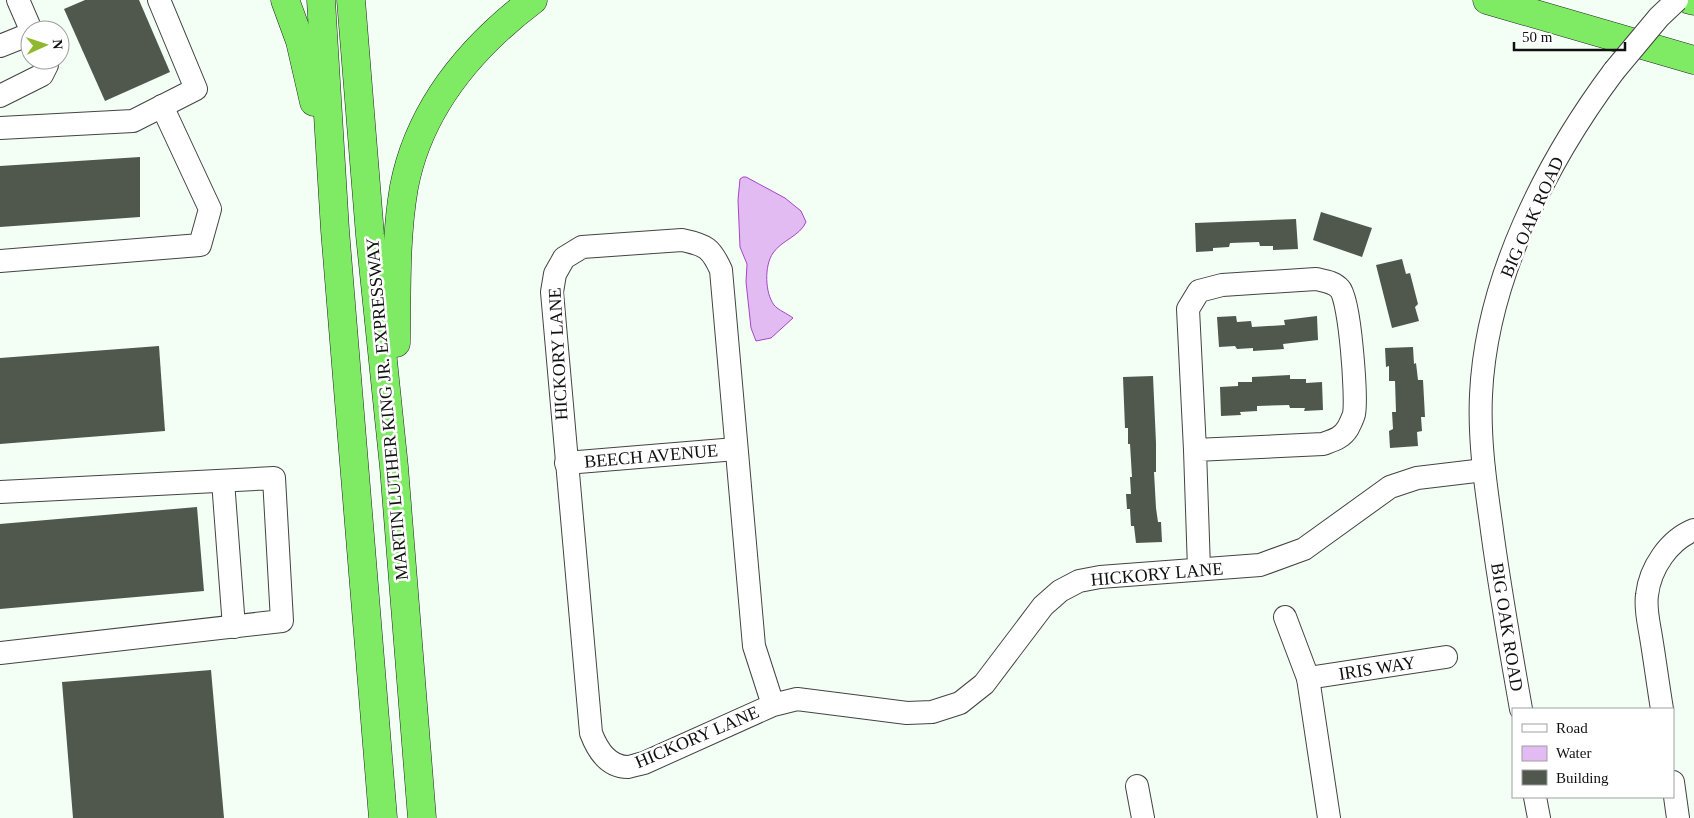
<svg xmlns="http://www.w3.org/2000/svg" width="1694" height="818" viewBox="0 0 1694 818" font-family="Georgia,serif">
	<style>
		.water { fill: #e3bbf3; stroke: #a546c5 }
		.building { fill: #50584d }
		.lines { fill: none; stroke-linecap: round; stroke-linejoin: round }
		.minor-casing { stroke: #434343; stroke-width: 24 }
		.highway-casing { stroke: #212121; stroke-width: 29 }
		.minor { stroke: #fff; stroke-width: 22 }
		.highway { stroke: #7feb64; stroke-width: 28 }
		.minor-bridge-casing { stroke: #434343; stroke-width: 24; stroke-linecap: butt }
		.minor-bridge { stroke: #fff; stroke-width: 22 }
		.labels { text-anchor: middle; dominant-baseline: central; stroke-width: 5; stroke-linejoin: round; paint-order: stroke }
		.street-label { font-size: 18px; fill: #101010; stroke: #fff }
	</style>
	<rect width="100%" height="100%" fill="#f3fef5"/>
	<!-- water -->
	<path class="water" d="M 743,177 L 746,177 L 785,198 L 801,211 L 806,222 C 800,236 782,240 773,253 C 764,266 765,293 774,305 C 778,310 788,314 793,318 L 771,338 L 756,341 L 751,328 L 746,282 L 747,264 L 740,247 L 738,200 L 740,179 Z"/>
	<!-- building -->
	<g class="building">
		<polygon points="85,0 139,0 170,72 105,101 64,9"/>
		<polygon points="140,157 140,217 0,227 0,166"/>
		<polygon points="1321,212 1372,228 1362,257 1313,240"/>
		<polygon points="1296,219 1298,249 1273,250 1273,246 1260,246 1259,242 1230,243 1229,247 1213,248 1213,251 1196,252 1195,223"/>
		<polygon points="1402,259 1406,274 1410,273 1418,304 1415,307 1419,321 1392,328 1376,265"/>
		<polygon points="1236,316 1237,322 1251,321 1252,327 1285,325 1284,320 1317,316 1318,340 1283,344 1284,349 1253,351 1253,348 1237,349 1235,346 1219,347 1217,317"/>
		<polygon points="159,346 165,431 0,444 0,358"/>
		<polygon points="1413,347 1414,364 1416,363 1418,380 1423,380 1425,417 1421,417 1422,431 1417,432 1418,446 1390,448 1389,431 1393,429 1392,412 1396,412 1395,381 1389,381 1389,366 1386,367 1385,348"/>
		<polygon points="1290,375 1290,379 1306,379 1306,383 1322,382 1323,410 1304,411 1305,408 1290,408 1289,405 1257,406 1257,411 1240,412 1241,415 1221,416 1220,387 1238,386 1238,382 1252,382 1252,377"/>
		<polygon points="1153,376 1156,443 1156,472 1154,472 1156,508 1158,522 1161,522 1162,542 1136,543 1134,526 1131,526 1130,509 1127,509 1126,494 1131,494 1130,477 1132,477 1130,444 1128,444 1128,428 1125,428 1123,377"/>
		<polygon points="197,507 204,591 0,609 0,524"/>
		<polygon points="211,670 224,818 73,818 62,682"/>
	</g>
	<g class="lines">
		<!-- minor casing -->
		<g class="minor-casing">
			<g id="minor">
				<polyline points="18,0 31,30"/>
				<polyline points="0,46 30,34"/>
				<polyline points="0,96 42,75 47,65 45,60"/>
				<polyline points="0,128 133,121 196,89 159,0"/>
				<polyline points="0,261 200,245 210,209 162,106"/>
				<path d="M 1195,450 L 1323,444 C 1334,440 1342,438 1348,428 C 1350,424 1353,418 1354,414 C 1357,398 1350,299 1340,289 C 1334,282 1325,281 1316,279 L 1222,285 L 1199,291 L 1188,309 L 1195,450 L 1199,569"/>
				<polyline points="566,463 736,449"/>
				<polyline points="223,481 234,627"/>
				<polyline points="0,492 274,478 282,621 0,653"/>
				<polyline points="1285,617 1308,678 1329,818"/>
				<polyline points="1308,678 1446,657"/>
				<path d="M 773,705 L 754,646 L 721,270 C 711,248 706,245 682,240 L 582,247 L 564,258 L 555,274 L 552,292 L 591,733 C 597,749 608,767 628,767 C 633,766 639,764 644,763 L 773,705 L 797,699 L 907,713 L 932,712 L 960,703 L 984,684 L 1043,606 L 1060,591 L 1079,581 L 1100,577 L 1260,565 L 1304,549 L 1390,487 L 1417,478 L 1484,470"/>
				<path d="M 1521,709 C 1510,647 1499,585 1491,523 C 1485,481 1479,438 1481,395 C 1486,280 1546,162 1614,71"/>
				<path d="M 1662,709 C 1658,685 1655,661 1651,637 C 1649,624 1645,609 1647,595 C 1650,568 1669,540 1694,530"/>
				<polyline points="1673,782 1678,818"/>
				<polyline points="1137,786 1143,818"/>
				<polyline points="1535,797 1539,818"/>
			</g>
		</g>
		<!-- highway casing -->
		<g class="highway-casing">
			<g id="highway">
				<polyline points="285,0 300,41 314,102"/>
				<polyline points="321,0 335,230 383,818"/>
				<polyline points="351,0 370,235 394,467 422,818"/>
				<polyline points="1487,0 1694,60"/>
				<polyline points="1690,0 1694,1"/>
				<path d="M 396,343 C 397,292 395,239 404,187 C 419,109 471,47 533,0"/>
			</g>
		</g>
		<!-- minor -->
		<use href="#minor" class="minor"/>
		<!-- highway -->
		<use href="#highway" class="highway"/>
		<!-- minor-bridge casing -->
		<g class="minor-bridge-casing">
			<polyline id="minor-bridge" points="1614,71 1659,17 1677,0"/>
		</g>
		<!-- minor-bridge -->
		<use href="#minor-bridge" class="minor-bridge"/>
	</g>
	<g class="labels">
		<!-- street labels -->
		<g class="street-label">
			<text transform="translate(1532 217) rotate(-66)">BIG OAK ROAD</text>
			<text transform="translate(558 354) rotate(-93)">HICKORY LANE</text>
			<text transform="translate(387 409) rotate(-95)">MARTIN LUTHER KING JR. EXPRESSWAY</text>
			<text transform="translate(651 456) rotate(-5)">BEECH AVENUE</text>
			<text transform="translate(1157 574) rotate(-5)">HICKORY LANE</text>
			<text transform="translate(1507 627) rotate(81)">BIG OAK ROAD</text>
			<text transform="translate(1377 668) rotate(-9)">IRIS WAY</text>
			<text transform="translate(697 737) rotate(-23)">HICKORY LANE</text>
		</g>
	</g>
	<!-- legend -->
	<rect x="1512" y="708" width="162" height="90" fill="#ffffff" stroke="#9f9f9f"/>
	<rect x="1522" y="724" width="25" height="8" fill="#ffffff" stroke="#9f9f9f"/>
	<text x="1556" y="733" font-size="15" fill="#101010">Road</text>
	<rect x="1522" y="746" width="25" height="15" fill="#e3bbf3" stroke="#9f9f9f"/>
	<text x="1556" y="758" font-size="15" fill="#101010">Water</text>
	<rect x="1522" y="770" width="25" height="15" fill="#50584d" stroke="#9f9f9f"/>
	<text x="1556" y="783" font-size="15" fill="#101010">Building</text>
	<!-- north arrow -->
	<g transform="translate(45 45) rotate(87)"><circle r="24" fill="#ffffff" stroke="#9f9f9f"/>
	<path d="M0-4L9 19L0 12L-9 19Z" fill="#8fb82f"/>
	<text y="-8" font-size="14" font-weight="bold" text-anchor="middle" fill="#101010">N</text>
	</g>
	<!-- scale -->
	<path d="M1514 42v8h111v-8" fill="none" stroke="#101010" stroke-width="2.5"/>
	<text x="1522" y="42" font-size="15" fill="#101010" stroke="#ffffff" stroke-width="4" paint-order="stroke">50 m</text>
</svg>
